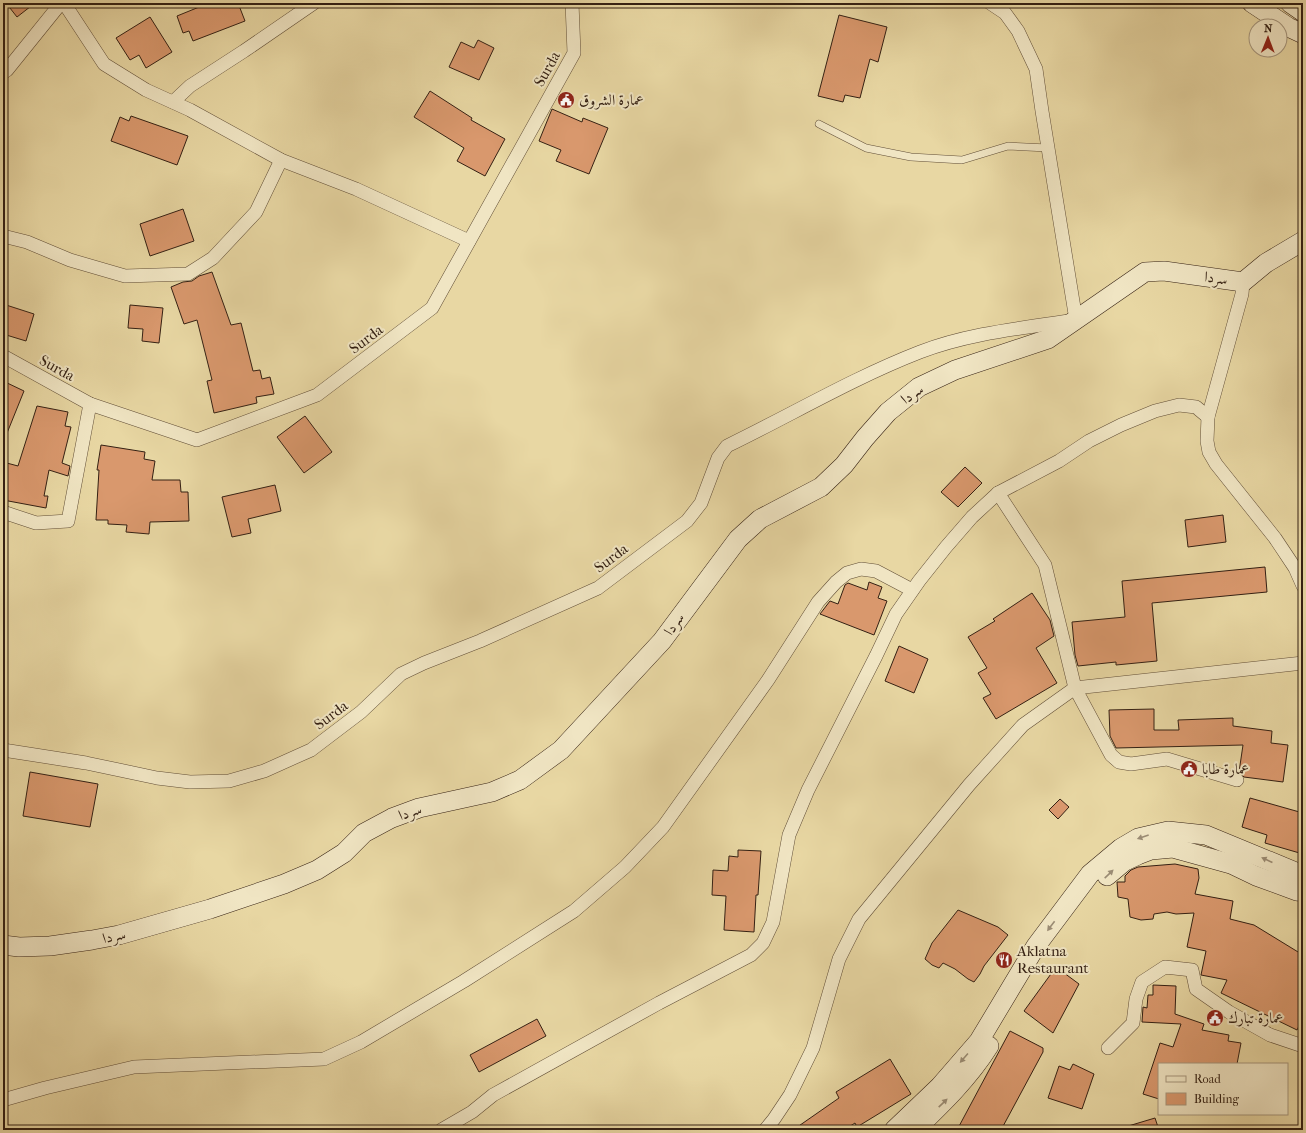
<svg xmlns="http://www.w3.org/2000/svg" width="1306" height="1133" viewBox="0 0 1306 1133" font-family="'IM FELL French Canon',Amiri,serif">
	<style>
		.building { fill: #d9986d; stroke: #342013 }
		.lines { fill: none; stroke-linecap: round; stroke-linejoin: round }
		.lane-casing { stroke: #614e37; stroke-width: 8 }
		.street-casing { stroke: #614e37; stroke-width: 14 }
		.secondary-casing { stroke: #342013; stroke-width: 20 }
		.lane { stroke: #f0e5c3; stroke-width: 7 }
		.street { stroke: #f0e5c3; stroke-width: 13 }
		.secondary { stroke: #f0e5c3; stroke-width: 19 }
		.oneway { fill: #9b8c74 }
		.labels { text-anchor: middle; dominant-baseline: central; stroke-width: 4; stroke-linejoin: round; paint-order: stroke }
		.street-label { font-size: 15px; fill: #342013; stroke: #f0e5c3 }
		.poi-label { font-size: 15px; fill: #342013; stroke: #f0e5c3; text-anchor: start }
	</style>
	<rect width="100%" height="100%" fill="#e8d7a3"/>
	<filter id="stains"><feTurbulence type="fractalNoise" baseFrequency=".005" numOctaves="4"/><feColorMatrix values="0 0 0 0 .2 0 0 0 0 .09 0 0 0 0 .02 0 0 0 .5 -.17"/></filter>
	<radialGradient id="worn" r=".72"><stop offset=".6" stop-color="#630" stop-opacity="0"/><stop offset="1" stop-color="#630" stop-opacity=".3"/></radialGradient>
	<!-- building -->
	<g class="building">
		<polygon points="6,3 35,3 17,17"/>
		<polygon points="209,3 238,3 245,21 193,41 189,31 183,33 177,16"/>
		<polygon points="839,15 887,27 878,62 870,59 860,98 845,95 843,102 818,96"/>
		<polygon points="150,17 172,52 146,68 139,55 130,60 116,38"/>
		<polygon points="478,40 494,48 479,80 449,67 461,42 474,48"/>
		<polygon points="430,91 472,118 471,120 505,139 485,176 457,161 464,148 414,117"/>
		<polygon points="552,109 582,122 583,118 608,128 589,174 556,161 561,150 539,141"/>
		<polygon points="131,116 188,136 177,165 111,141 120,117 129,121"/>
		<polygon points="183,209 194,241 150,256 140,224"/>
		<polygon points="212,272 231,325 241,323 253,371 260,370 262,379 270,377 274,394 256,397 257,403 214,413 207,381 212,380 197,320 184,324 171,287 183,282 192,281 199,276"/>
		<polygon points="3,304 34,314 26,341 3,334"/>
		<polygon points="130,305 163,308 159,343 142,341 143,329 128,328"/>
		<polygon points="3,381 24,391 3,443"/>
		<polygon points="37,406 68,412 65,426 71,427 62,463 70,466 68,476 49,470 44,496 48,496 46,508 3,500 3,462 18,466"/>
		<polygon points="305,416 332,452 304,473 277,437"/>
		<polygon points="101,445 145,452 144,459 155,461 152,480 180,480 181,492 188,492 189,521 150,522 149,534 126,532 127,525 108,524 108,520 96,520 99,470 97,470"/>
		<polygon points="965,467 982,483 958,507 941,492"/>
		<polygon points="275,485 281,511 248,519 251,533 232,537 222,497"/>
		<polygon points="1223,515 1226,542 1188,547 1185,520"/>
		<polygon points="1265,567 1267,592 1152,603 1157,661 1116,665 1116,662 1078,666 1075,655 1072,622 1125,617 1122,581"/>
		<polygon points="869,582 882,587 878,598 887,601 874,635 820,614 830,601 838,604 845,585 848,583 867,590"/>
		<polygon points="1032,593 1050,620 1054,636 1036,648 1057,683 996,719 983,698 991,694 978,673 987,668 968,637 995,621 993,619"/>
		<polygon points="899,646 928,659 914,693 885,681"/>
		<polygon points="1154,709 1154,730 1179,730 1178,720 1233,718 1233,726 1272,731 1271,743 1288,745 1283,782 1244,777 1239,772 1243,745 1116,748 1110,736 1109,710"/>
		<polygon points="30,772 98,784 90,827 23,816"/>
		<polygon points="1250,798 1303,813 1303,854 1265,843 1267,835 1242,827"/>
		<polygon points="1060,799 1069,807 1058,819 1049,810"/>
		<polygon points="738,850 761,851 758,895 756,895 754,932 724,930 726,896 712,895 713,870 728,871 729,856 738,857"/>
		<polygon points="1175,864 1198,869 1199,878 1195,894 1233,901 1230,919 1254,925 1303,955 1303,1018 1297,1030 1221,993 1227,980 1201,975 1206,951 1187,947 1194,913 1176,914 1167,912 1154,914 1153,919 1141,920 1130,917 1128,899 1118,897 1117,882 1125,882 1125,876 1131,870 1138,867"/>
		<polygon points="958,910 998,927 1008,935 984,966 980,974 974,982 968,979 955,969 943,963 939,968 932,965 925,959 932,943"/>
		<polygon points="1056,967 1079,984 1053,1033 1024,1011"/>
		<polygon points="1153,985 1176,986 1175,1014 1204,1024 1202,1030 1229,1035 1228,1041 1241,1043 1237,1064 1159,1064 1159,1099 1143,1094 1160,1043 1173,1047 1181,1024 1142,1022 1143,1007 1147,1008 1148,995 1153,995"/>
		<polygon points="537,1019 546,1036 479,1072 470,1055"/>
		<polygon points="1010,1031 1043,1048 1043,1052 1001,1130 957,1130"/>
		<polygon points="890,1059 911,1094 857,1127 855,1123 844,1130 793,1130 839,1098 836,1092"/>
		<polygon points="1073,1064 1094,1074 1082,1109 1048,1098 1059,1066 1070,1070"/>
		<polygon points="1155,1118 1159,1130 1125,1130 1125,1127"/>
	</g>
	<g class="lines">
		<!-- lane casing -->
		<g class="lane-casing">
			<polyline id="lane" points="819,124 866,148 911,157 962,160 1008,146 1048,148"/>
		</g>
		<!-- street casing -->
		<g class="street-casing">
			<g id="street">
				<polyline points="64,3 104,64 146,90 190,110 281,160 356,189 469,241"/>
				<polyline points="3,73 7,70 61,3"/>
				<polyline points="173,102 190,86 244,51 314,3"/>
				<polyline points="3,236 27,242 70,260 125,276 188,274 213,258 256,212 281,160"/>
				<polyline points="1243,282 1242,294 1208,417 1207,441 1209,452 1216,464 1275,538 1295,568 1303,586"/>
				<polyline points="3,356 90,404 197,440 317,395 432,308 574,53 572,3"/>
				<polyline points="998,493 1045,565 1075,688 1111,755 1119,762 1131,764 1167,759 1237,780"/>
				<polyline points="3,512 36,523 68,521 90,404"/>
				<path d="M 3,750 L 86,763 L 157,778 L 190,782 L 229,781 L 264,771 L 311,750 L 361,712 L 401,674 L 424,663 L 480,641 L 598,588 L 687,521 L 701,503 L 718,458 L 727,446 C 791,415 853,378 920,352 C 969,333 1024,328 1076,320 L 1042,111 L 1036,69 L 1018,31 L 1005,13 L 990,3"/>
				<polyline points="1108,1048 1133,1023 1136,999 1142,982 1165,967 1192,970 1196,989 1229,1012 1270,1035 1303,1046"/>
				<polyline points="3,1100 45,1088 134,1067 324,1059 361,1042 464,981 574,911 625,867 663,827 768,680 818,602 836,582 847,573 861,569 876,571 912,590"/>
				<polyline points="441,1130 472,1112 493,1095 659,1003 751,955 763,943 773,922 789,835 808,790 876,656 896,614 919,581 946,547 972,517 998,493 1059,461 1089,441 1121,425 1155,411 1179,405 1196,407 1208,417"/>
				<polyline points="765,1130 774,1119 790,1095 813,1048 839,959 859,919 969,785 1023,725 1075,688 1303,663"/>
			</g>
		</g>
		<!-- secondary casing -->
		<g class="secondary-casing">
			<g id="secondary">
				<polyline points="1252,3 1288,27 1303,34"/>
				<polyline points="1290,3 1303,12"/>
				<polyline points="1107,876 1125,861 1138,855 1151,850 1173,848 1231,864 1256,876 1297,891 1303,884"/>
				<polyline points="3,945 19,947 50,946 92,940 119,935 210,909 284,884 317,870 344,853 364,833 392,818 419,808 492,792 520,780 561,750 662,641 738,539 760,519 821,487 844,465 865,438 888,412 919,387 955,370 1048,339 1145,272 1164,271 1243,282 1266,263 1303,241"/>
				<polyline points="894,1130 940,1086 979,1041 1036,946 1090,874 1121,848 1138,838 1168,831 1206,835 1303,875"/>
				<path d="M 915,1130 C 942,1104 969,1078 989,1046"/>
			</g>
		</g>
		<!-- lane -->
		<use href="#lane" class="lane"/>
		<!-- street -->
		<use href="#street" class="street"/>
		<!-- secondary -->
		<use href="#secondary" class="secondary"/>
	</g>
	<!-- one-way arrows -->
	<defs><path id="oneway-solid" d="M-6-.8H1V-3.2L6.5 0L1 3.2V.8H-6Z"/></defs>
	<g class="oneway">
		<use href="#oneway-solid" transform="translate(1143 837) rotate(161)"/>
		<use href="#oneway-solid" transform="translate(1267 860) rotate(-155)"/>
		<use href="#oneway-solid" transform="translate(1109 874) rotate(-44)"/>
		<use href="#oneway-solid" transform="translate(1051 926) rotate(127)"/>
		<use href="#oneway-solid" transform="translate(964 1058) rotate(131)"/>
		<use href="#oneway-solid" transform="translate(943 1103) rotate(-44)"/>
	</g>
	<!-- icons -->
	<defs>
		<g id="civic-disc" transform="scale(0.9)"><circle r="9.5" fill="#8f2418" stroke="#f0e5c3"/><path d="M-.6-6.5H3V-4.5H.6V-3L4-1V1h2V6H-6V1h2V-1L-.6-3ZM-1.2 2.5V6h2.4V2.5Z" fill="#fff"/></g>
		<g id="restaurant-disc" transform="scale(0.9)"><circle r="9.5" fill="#8f2418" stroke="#f0e5c3"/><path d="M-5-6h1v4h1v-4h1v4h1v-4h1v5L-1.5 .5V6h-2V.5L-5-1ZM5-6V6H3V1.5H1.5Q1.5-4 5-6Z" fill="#fff"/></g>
	</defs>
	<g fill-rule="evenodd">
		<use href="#civic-disc" x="566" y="100"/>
		<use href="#civic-disc" x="1189" y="769"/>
		<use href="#restaurant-disc" x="1004" y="960"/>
		<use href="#civic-disc" x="1215" y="1018"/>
	</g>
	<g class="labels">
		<!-- street labels -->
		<g class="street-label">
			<text transform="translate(547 69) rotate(-61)">Surda</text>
			<text transform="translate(1216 278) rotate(8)">سردا</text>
			<text transform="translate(366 339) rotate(-37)">Surda</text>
			<text transform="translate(57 368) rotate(29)">Surda</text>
			<text transform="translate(912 394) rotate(-35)">سردا</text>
			<text transform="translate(611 558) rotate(-37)">Surda</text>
			<text transform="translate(674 624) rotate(-55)">سردا</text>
			<text transform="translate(331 715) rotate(-37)">Surda</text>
			<text transform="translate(410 812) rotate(-19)">سردا</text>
			<text transform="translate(114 936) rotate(-13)">سردا</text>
		</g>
		<!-- poi labels -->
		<g class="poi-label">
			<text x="579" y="100">عمارة الشروق</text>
			<text x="1202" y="769">عمارة طابا</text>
			<text x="1017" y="951">Aklatna<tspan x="1017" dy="17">Restaurant</tspan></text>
			<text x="1228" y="1018">عمارة تبارك</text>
		</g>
	</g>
	<!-- margin -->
	<rect width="1306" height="1133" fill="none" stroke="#e8d7a3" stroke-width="16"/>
	<rect x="4" y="4" width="1298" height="1125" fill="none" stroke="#342013" stroke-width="2"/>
	<rect x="8" y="8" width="1290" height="1117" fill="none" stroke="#342013"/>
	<!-- legend -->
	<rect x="1158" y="1063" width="130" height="52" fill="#f0e5c3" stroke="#a5967d"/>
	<rect x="1166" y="1076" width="20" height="6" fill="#f0e5c3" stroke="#a5967d"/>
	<text x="1194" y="1083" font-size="12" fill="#342013">Road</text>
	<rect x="1166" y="1093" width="20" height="12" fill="#d9986d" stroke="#a5967d"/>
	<text x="1194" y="1103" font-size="12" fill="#342013">Building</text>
	<!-- north arrow -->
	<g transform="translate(1268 38) rotate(1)"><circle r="19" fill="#f0e5c3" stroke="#a5967d"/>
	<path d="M0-3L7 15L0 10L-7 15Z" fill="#8f2418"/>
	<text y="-6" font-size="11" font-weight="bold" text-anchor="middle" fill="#342013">N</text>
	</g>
	<rect width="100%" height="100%" filter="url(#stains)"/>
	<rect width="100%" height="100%" fill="url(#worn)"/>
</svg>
